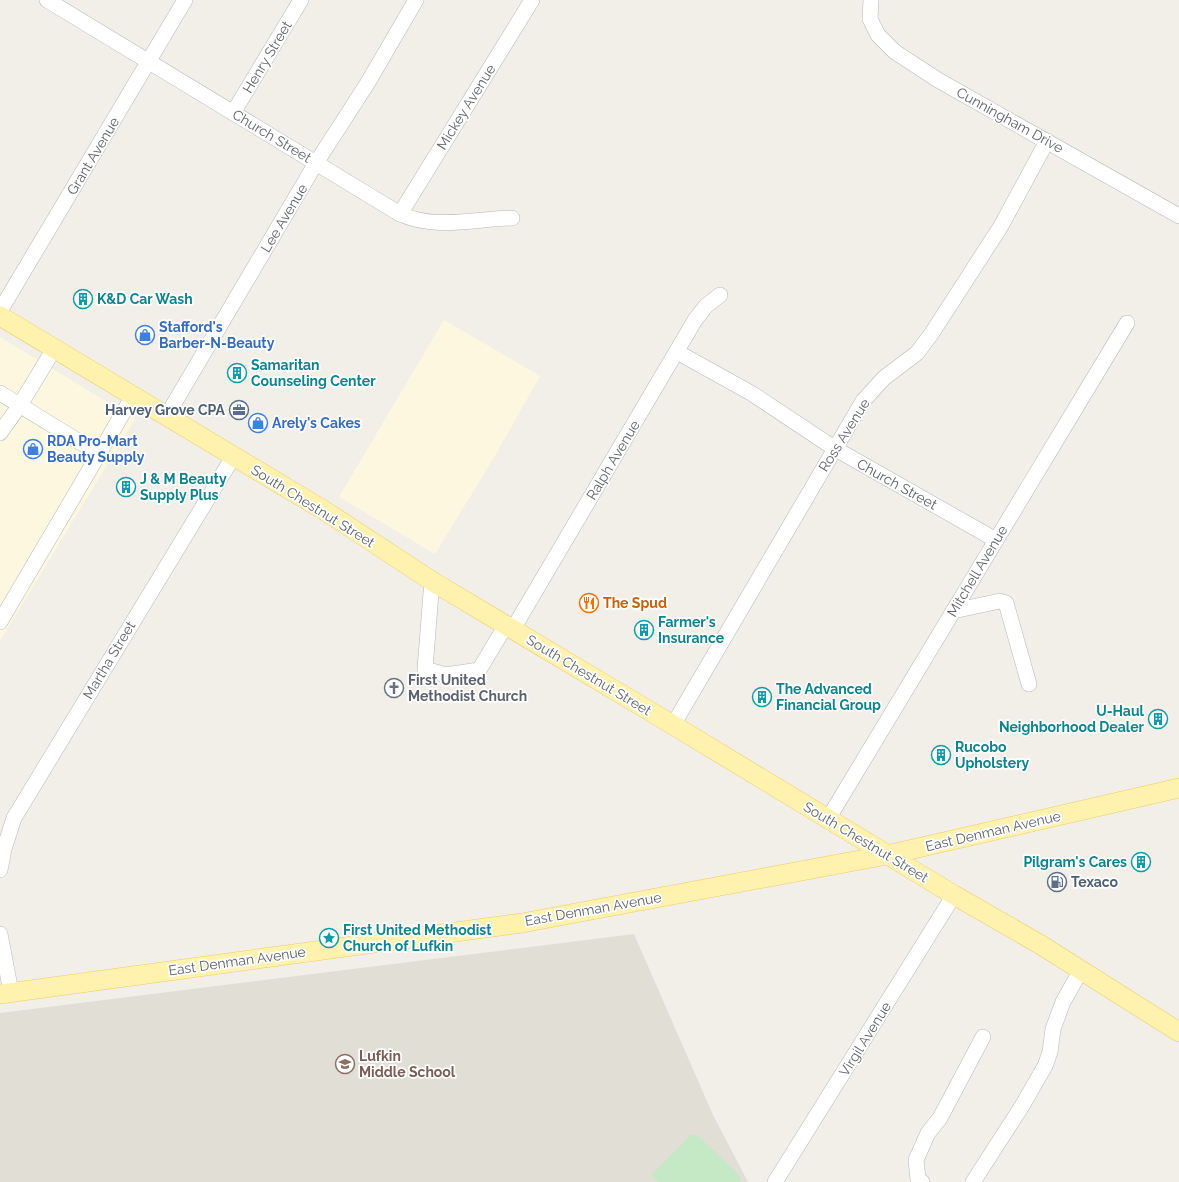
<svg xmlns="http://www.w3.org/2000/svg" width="1179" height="1182" viewBox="0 0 1179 1182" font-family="Raleway,sans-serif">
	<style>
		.commercial { fill: #fef7e0 }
		.education { fill: #e1ded6 }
		.green { fill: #c5e8c5 }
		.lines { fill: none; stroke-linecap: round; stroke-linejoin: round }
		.minor-casing { stroke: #b5b8bc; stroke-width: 16 }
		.major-casing { stroke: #f2c960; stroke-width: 20 }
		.minor { stroke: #fff; stroke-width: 15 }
		.major { stroke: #fff2af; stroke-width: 19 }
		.labels { text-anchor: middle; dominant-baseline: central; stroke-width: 3.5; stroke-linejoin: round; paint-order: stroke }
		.street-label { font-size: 14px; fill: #5f6368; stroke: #fff }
		.culture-label { font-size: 14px; font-weight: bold; fill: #0d838f; stroke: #fff; text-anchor: start }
		.shop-label { font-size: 14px; font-weight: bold; fill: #366cbe; stroke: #fff; text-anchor: start }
		.service-label { font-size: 14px; font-weight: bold; fill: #4e5e75; stroke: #fff; text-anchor: end }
		.food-label { font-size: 14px; font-weight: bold; fill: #c56008; stroke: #fff; text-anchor: start }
		.worship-label { font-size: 14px; font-weight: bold; fill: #5b616d; stroke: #fff; text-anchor: start }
		.education-label { font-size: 14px; font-weight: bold; fill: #785e54; stroke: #fff; text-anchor: start }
	</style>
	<rect width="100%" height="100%" fill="#f1efe8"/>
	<!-- commercial -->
	<g class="commercial">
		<polygon points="444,320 540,376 493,459 435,554 339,497"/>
		<polygon points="0,337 135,419 0,641"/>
	</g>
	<!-- education -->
	<polygon class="education" points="634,934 713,1115 748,1182 0,1182 0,1013"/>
	<!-- green -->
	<polygon class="green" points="691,1135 697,1135 741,1177 740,1182 658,1182 651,1175"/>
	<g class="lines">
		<!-- minor casing -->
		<g class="minor-casing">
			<g id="minor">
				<path d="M 47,0 L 400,214 C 436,230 474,219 512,218"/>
				<polyline points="871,0 870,19 878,35 895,52 938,80 1179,216"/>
				<polyline points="233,113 301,0"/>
				<polyline points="400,214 532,0"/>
				<polyline points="0,311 185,0"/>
				<polyline points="677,352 751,393 834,448 996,540"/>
				<polyline points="0,393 99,454"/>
				<polyline points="166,417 316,163 367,84 416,0"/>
				<polyline points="0,433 20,405 54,349"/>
				<polyline points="432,580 425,669 446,675 479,670 506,625"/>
				<polyline points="953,611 1000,601 1006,603 1029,684"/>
				<polyline points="0,622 133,396"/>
				<polyline points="513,629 695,320 706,306 720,295"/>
				<polyline points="673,725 863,401 884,378 917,353 932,333 1001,226 1047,141"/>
				<polyline points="828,819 1127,323"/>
				<polyline points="0,870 4,849 14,818 233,457"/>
				<polyline points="0,934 11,992"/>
				<polyline points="775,1182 954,895"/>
				<polyline points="922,1182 918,1179 916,1160 928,1133 940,1118 983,1037"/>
				<polyline points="973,1182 1022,1106 1045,1066 1050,1052 1053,1029 1063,1002 1081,970"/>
			</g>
		</g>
		<!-- major casing -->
		<g class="major-casing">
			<g id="major">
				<polyline points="0,316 325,511 435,583 673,725 954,895 1041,945 1179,1032"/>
				<polyline points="0,994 522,923 887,855 1179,788"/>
			</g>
		</g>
		<!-- minor -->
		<use href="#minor" class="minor"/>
		<!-- major -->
		<use href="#major" class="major"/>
	</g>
	<!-- icons -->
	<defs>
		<g id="building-ring" transform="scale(1)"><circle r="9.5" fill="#fff" stroke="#0f9aa8" stroke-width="1.5"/><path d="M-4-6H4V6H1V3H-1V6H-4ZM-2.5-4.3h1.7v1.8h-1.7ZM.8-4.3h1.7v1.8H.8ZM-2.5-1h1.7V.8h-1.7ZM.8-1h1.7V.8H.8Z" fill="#0f9aa8"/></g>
		<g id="shop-ring" transform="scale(1)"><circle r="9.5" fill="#fff" stroke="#3f7fe0" stroke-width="1.5"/><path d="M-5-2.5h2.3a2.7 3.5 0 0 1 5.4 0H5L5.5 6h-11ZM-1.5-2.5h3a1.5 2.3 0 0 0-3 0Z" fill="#3f7fe0"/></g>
		<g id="office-ring" transform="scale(1)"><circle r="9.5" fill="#fff" stroke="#5c6f8a" stroke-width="1.5"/><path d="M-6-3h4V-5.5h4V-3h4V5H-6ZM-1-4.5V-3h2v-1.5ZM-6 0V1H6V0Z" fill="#5c6f8a"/></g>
		<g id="restaurant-ring" transform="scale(1)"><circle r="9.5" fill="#fff" stroke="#e8710a" stroke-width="1.5"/><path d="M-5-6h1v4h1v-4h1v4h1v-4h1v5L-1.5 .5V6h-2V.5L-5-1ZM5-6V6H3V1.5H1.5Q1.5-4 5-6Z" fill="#e8710a"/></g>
		<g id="church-ring" transform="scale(1)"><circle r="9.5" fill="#fff" stroke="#6b7280" stroke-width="1.5"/><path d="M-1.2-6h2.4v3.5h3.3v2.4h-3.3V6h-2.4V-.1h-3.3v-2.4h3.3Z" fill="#6b7280"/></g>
		<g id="fuel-ring" transform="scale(1)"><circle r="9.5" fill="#fff" stroke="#5c6f8a" stroke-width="1.5"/><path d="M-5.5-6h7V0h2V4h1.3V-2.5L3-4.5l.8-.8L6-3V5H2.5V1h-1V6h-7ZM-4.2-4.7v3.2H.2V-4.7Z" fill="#5c6f8a"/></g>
		<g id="sight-ring" transform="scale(1)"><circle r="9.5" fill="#fff" stroke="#0f9aa8" stroke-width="1.5"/><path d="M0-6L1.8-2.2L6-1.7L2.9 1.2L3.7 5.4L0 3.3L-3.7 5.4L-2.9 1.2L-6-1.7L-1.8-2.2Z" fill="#0f9aa8"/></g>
		<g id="school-ring" transform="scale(1)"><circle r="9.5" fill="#fff" stroke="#8d6e63" stroke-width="1.5"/><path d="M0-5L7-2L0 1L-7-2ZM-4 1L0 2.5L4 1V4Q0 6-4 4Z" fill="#8d6e63"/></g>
	</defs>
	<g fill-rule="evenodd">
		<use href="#building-ring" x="83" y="299"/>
		<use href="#shop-ring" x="145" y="335"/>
		<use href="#building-ring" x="237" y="373"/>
		<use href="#office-ring" x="239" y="410"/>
		<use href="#shop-ring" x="258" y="423"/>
		<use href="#shop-ring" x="33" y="449"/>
		<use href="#building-ring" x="126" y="487"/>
		<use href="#restaurant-ring" x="589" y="603"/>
		<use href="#building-ring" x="644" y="630"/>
		<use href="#church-ring" x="394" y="688"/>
		<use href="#building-ring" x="762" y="697"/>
		<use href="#building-ring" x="1158" y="719"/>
		<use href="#building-ring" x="941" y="755"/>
		<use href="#building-ring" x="1141" y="862"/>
		<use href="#fuel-ring" x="1057" y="882"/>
		<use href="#sight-ring" x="329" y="938"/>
		<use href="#school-ring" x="345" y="1064"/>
	</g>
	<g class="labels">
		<!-- street labels -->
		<g class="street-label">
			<text transform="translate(267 57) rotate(-59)">Henry Street</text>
			<text transform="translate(466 107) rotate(-58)">Mickey Avenue</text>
			<text transform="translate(1010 120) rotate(29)">Cunningham Drive</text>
			<text transform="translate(272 136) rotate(31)">Church Street</text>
			<text transform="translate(93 156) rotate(-59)">Grant Avenue</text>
			<text transform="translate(284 218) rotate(-59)">Lee Avenue</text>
			<text transform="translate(844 435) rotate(-58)">Ross Avenue</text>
			<text transform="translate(613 460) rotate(-59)">Ralph Avenue</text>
			<text transform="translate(897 484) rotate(29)">Church Street</text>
			<text transform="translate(313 506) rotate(32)">South Chestnut Street</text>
			<text transform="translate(977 571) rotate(-59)">Mitchell Avenue</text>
			<text transform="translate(109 660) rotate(-59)">Martha Street</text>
			<text transform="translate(589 675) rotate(31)">South Chestnut Street</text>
			<text transform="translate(993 831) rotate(-13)">East Denman Avenue</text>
			<text transform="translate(866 842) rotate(31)">South Chestnut Street</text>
			<text transform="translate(593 909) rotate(-10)">East Denman Avenue</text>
			<text transform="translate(237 961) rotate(-8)">East Denman Avenue</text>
			<text transform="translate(865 1039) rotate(-58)">Virgil Avenue</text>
		</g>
		<!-- culture labels -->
		<g class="culture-label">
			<text x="97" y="299">K&amp;D Car Wash</text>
			<text x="251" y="365">Samaritan<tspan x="251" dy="16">Counseling Center</tspan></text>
			<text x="140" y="479">J &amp; M Beauty<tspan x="140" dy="16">Supply Plus</tspan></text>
			<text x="658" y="622">Farmer's<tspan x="658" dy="16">Insurance</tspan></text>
			<text x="776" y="689">The Advanced<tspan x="776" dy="16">Financial Group</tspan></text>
			<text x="1144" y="711" text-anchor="end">U-Haul<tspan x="1144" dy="16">Neighborhood Dealer</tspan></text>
			<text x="955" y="747">Rucobo<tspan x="955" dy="16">Upholstery</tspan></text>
			<text x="1127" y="862" text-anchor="end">Pilgram's Cares</text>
			<text x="343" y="930">First United Methodist<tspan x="343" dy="16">Church of Lufkin</tspan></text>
		</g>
		<!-- shop labels -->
		<g class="shop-label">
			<text x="159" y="327">Stafford's<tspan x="159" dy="16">Barber-N-Beauty</tspan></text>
			<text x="272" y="423">Arely's Cakes</text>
			<text x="47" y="441">RDA Pro-Mart<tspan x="47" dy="16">Beauty Supply</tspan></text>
		</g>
		<!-- service labels -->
		<g class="service-label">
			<text x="225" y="410">Harvey Grove CPA</text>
			<text x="1071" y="882" text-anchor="start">Texaco</text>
		</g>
		<!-- food labels -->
		<g class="food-label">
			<text x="603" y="603">The Spud</text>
		</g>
		<!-- worship labels -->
		<g class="worship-label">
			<text x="408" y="680">First United<tspan x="408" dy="16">Methodist Church</tspan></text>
		</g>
		<!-- education labels -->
		<g class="education-label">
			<text x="359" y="1056">Lufkin<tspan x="359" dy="16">Middle School</tspan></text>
		</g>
	</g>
</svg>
